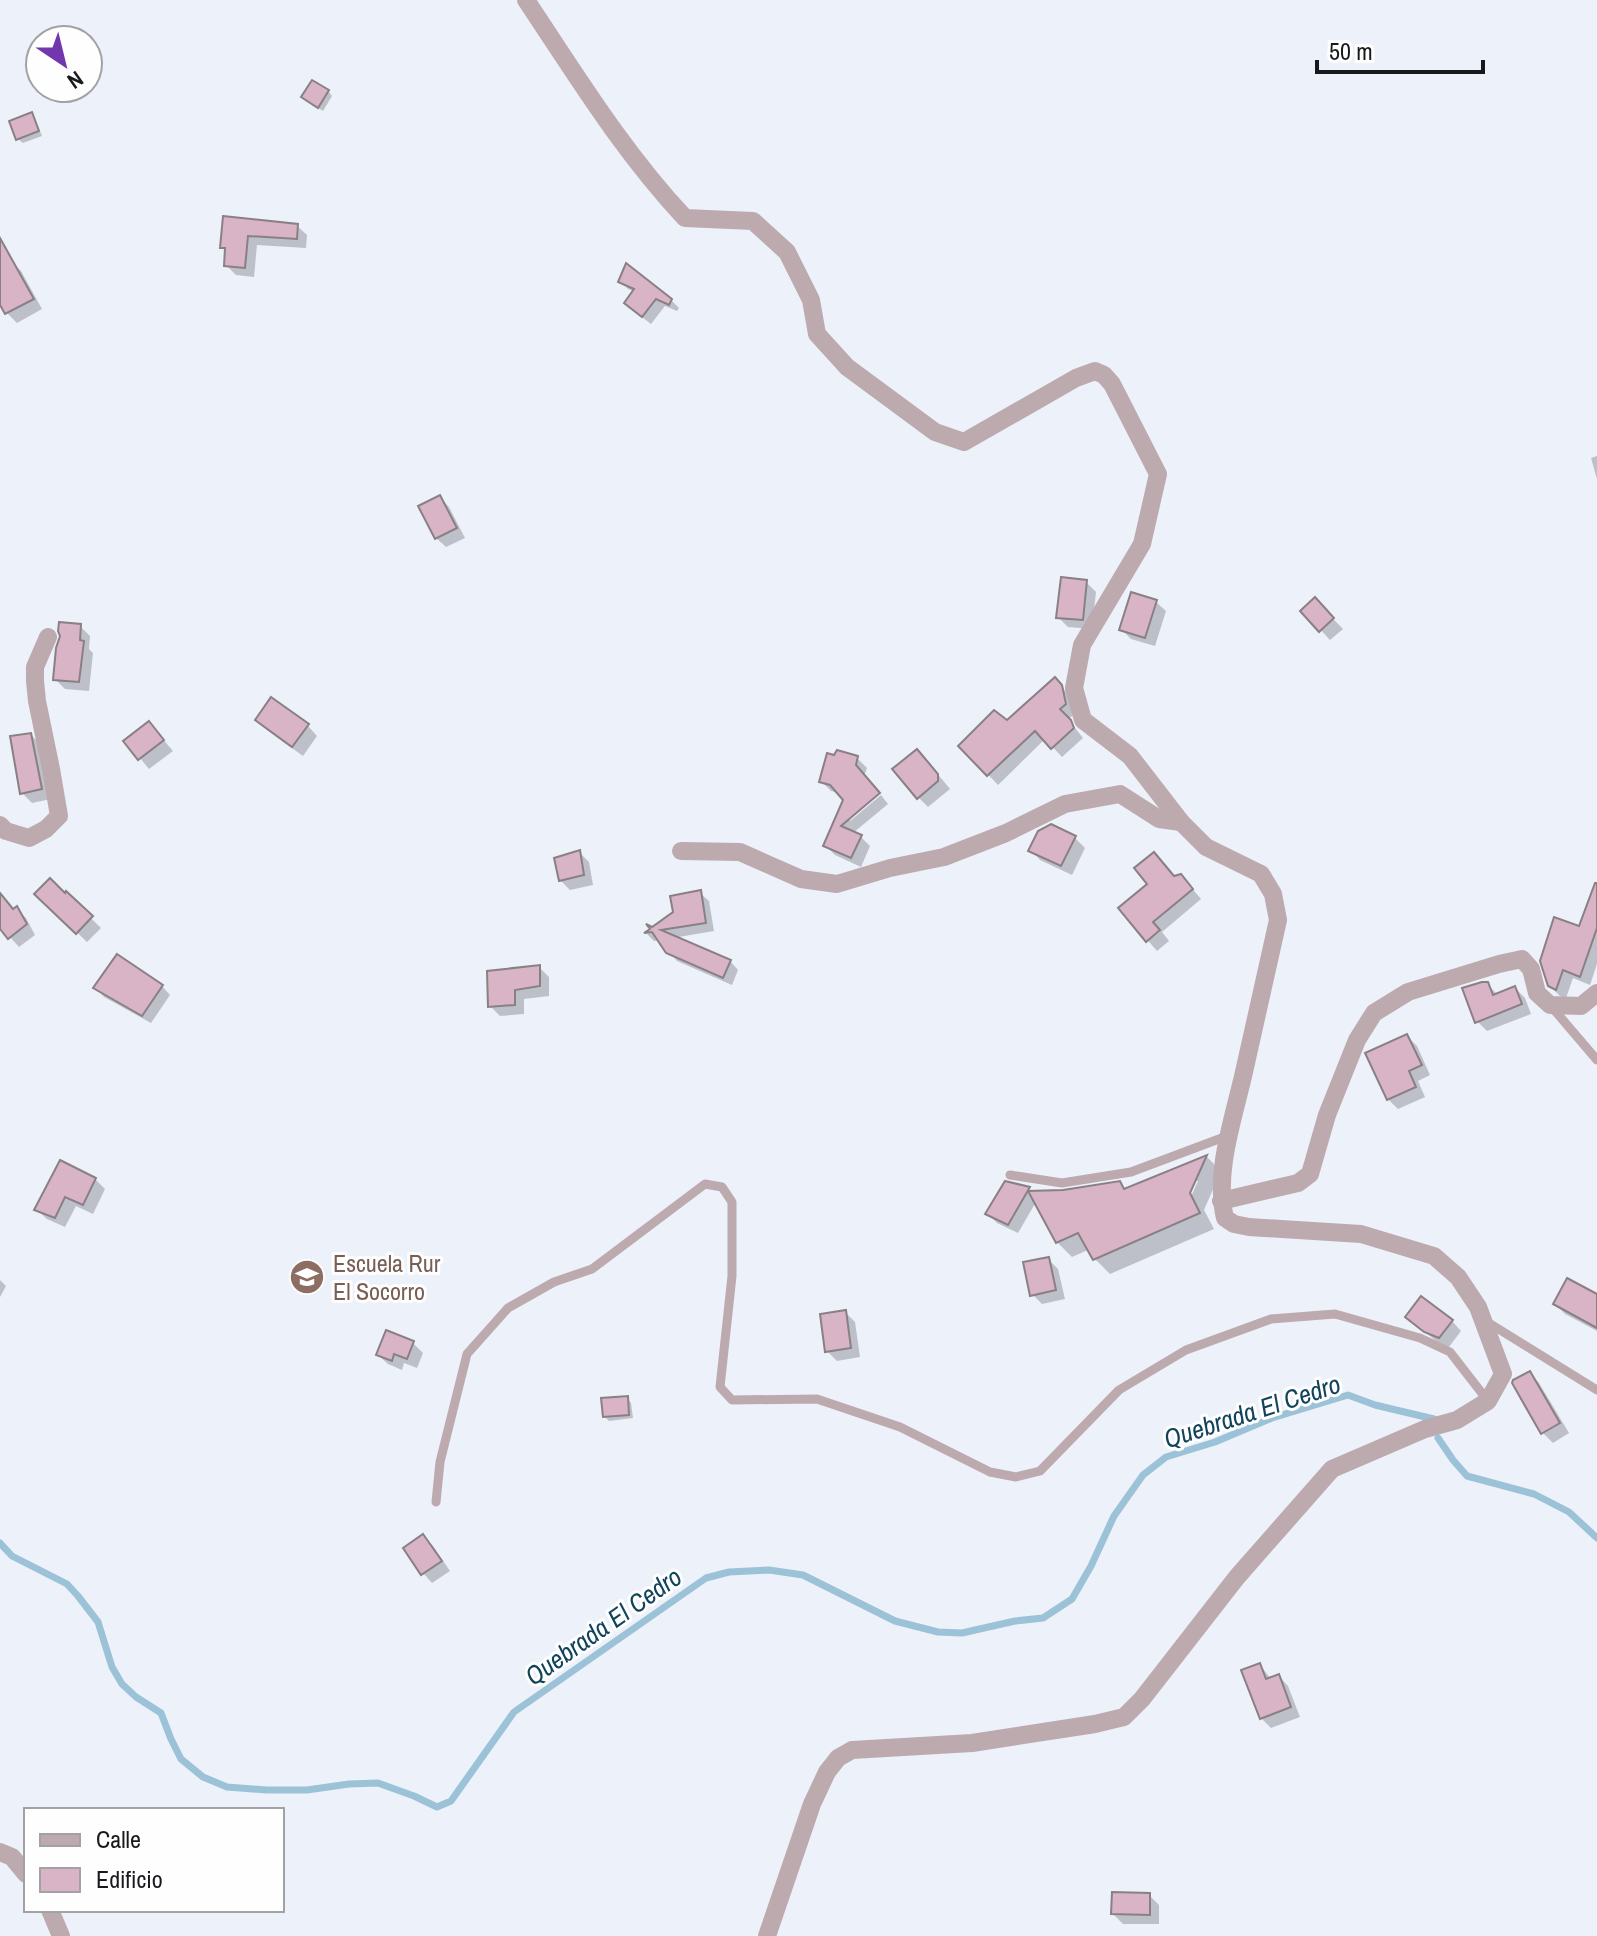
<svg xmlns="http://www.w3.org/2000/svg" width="1597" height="1936" viewBox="0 0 1597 1936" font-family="'Archivo Narrow',sans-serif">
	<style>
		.shadow { fill: #0003; fill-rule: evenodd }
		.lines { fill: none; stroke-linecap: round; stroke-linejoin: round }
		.stream { stroke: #9bc2d7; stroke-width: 7 }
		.building { fill: #d9b3c6; stroke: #898084; stroke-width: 2 }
		.service { stroke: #bdaaae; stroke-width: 9 }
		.minor { stroke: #bdaaae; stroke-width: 18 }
		.labels { text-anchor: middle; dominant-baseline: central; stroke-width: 6; stroke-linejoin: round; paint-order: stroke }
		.education-label { font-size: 24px; fill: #785e54; stroke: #fefefe; text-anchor: start }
		.water-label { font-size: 26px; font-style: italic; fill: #11445b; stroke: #fefefe }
	</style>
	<rect width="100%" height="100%" fill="#edf1fa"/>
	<!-- shadow -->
	<g class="shadow">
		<polygon points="328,91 332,96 323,111 308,101"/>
		<polygon points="31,114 35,119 42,136 23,143 18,139"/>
		<polygon points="225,219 297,226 307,235 306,248 257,245 254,277 236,275 226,265 227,252 222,247"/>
		<polygon points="11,261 21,271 42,309 17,323 7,313 0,301 0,267"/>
		<polygon points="620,281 671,300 679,308 677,311 665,306 651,324 634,311 635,292 628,289"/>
		<polygon points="1597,456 1597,479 1591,458"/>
		<polygon points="439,497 449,507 465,538 446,547 436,538"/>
		<polygon points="1086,582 1096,592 1092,629 1068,627 1058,617"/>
		<polygon points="1315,600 1343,629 1330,640 1303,611"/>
		<polygon points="1156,602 1166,611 1155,646 1131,639 1121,629"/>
		<polygon points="80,626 90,636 89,649 93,653 89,691 65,689 55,679"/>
		<polygon points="1055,680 1071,697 1075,714 1068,719 1083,738 1062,757 1045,739 998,785 961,746 1007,723"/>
		<polygon points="272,700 308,726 317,736 303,756 267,730 257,720"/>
		<polygon points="149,723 173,751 149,769 126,741"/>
		<polygon points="31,735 41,745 51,799 32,803 22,793"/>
		<polygon points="857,758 867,768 850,816 850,821 881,795 888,804 853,833 860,836 870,846 861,867 835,855 826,846 845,800 840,793 831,791 821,781"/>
		<polygon points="927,761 950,789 928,807 918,797"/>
		<polygon points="1075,838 1085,848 1072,875 1040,860 1031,850"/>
		<polygon points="579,852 589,862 593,885 570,890 560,880"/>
		<polygon points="1174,878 1190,886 1201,899 1162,932 1169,941 1157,951 1120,908 1150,884"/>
		<polygon points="700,893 709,901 714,931 673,938 730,961 738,970 732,985 677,961 660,940 654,941 647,934"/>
		<polygon points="37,894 65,895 66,894 101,928 87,942"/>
		<polygon points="0,895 14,911 16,909 26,918 35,935 19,947 0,926"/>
		<polygon points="1597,904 1597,964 1590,985 1573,978 1566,998 1560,996 1549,985 1580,928"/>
		<polygon points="539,967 549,977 549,996 524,999 524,1014 500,1016 490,1006"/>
		<polygon points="1487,984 1498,995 1515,988 1525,998 1531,1014 1487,1031 1477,1021"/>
		<polygon points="162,986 170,995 151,1023 104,997 96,988"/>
		<polygon points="1407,1036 1417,1046 1430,1075 1418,1081 1425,1097 1398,1109 1388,1099"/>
		<path d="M 1207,1157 L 1221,1171 L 1204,1210 L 1214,1229 L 1110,1274 L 1095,1259 L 1090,1249 L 1072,1257 L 1057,1242 L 1036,1202 L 1018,1233 L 997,1223 L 987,1213 L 1028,1188 L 1033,1193 L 1063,1192 L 1119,1184 L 1126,1190 ZM 1193,1181 L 1198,1181 L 1188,1203 L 1184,1201 Z"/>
		<polygon points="95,1179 105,1189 93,1214 76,1206 65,1227 47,1219 37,1210"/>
		<polygon points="1048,1259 1058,1269 1065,1299 1042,1304 1032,1294"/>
		<polygon points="0,1280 6,1286 0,1297"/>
		<polygon points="1597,1297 1597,1331 1565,1314 1555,1304"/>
		<polygon points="845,1312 855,1322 860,1357 837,1361 827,1351"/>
		<polygon points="1407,1317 1452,1321 1461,1331 1449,1347 1436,1341"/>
		<polygon points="413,1343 423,1353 417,1368 404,1363 402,1370 388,1364 378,1355"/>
		<polygon points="1529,1373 1539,1383 1569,1433 1553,1443 1543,1433"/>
		<polygon points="627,1398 631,1403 633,1418 609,1421 605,1417"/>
		<polygon points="423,1536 433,1546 450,1571 432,1583 423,1573"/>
		<polygon points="1260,1665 1271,1679 1279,1676 1288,1686 1300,1717 1271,1728 1261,1718"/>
		<polygon points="1149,1895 1159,1905 1159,1924 1123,1924 1113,1914"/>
	</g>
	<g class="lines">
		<!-- stream -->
		<g class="stream">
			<polyline points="1438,1438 1453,1460 1467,1476 1534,1494 1569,1512 1597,1538"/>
			<polyline points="0,1543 12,1556 67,1584 78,1596 98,1622 112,1667 122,1684 136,1697 161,1713 171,1739 181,1759 203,1777 227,1787 267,1790 307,1790 349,1784 378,1783 414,1796 437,1807 451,1801 514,1712 706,1578 729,1572 769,1570 803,1575 895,1621 938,1632 962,1633 1015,1621 1043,1618 1072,1599 1091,1566 1114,1516 1143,1475 1166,1457 1215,1442 1272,1418 1348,1395 1375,1405 1434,1419"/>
		</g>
	</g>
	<!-- building -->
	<g class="building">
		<polygon points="312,80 329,90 318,108 301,97"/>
		<polygon points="32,112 39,131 16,140 9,121"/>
		<polygon points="223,216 298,224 297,239 248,236 245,268 224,266 225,248 220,248"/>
		<polygon points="0,238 34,299 5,314 0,305"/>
		<polygon points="626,263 672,299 669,305 656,299 642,317 624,303 634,289 618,282"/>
		<polygon points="440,495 457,528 435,539 418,506"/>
		<polygon points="1061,577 1087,580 1083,620 1056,618"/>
		<polygon points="1131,592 1157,600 1145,638 1119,630"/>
		<polygon points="1315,597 1334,618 1319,632 1300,611"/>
		<polygon points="59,622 81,624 80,640 84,641 79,682 53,680 56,648 60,636 58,631"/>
		<polygon points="1055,677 1062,685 1066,704 1060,709 1071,720 1074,728 1051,749 1035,731 987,776 958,746 994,710 1007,720"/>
		<polygon points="271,697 309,724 292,747 255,720"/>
		<polygon points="149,721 164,740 138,760 123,741"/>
		<polygon points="31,733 42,789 20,794 10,736"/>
		<polygon points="917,749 938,774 938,781 917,799 892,769"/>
		<polygon points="837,750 858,756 856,765 880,793 841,826 862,835 851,858 823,846 843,800 830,785 819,782 827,753 834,755"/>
		<polygon points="1051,824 1076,836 1061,866 1028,851 1038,831"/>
		<polygon points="580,850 584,875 559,881 554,858"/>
		<polygon points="1154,852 1174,876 1181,874 1193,889 1153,922 1160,930 1146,942 1118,908 1147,884 1134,868"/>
		<polygon points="50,878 65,893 66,891 93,916 76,934 34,894"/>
		<polygon points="1595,883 1597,883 1597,928 1580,977 1563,970 1556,990 1548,986 1540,961 1554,917 1579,926"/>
		<polygon points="701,890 706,923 661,930 731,960 723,978 666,953 652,932 644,933 650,929 646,924 652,927 673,912 670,896"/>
		<polygon points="0,893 13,909 17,906 27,924 8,939 0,929"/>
		<polygon points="117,954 163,985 142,1016 93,988"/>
		<polygon points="540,965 540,986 515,990 515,1005 488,1007 487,971"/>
		<polygon points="1482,982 1488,982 1493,995 1515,986 1522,1004 1475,1023 1462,988"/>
		<polygon points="1407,1034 1422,1065 1409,1071 1416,1087 1387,1100 1365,1053"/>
		<polygon points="1207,1155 1190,1193 1200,1213 1093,1260 1078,1233 1056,1243 1028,1191 1063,1190 1120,1181 1124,1189"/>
		<polygon points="60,1160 96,1178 83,1205 65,1197 55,1218 34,1210"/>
		<polygon points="1005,1181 1030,1187 1008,1225 985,1214"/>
		<polygon points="1049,1257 1056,1290 1030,1296 1023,1262"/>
		<polygon points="1567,1278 1597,1294 1597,1328 1553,1304"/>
		<polygon points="1421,1296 1453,1320 1439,1338 1424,1332 1405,1317"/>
		<polygon points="846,1310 851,1348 825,1352 820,1314"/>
		<polygon points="386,1330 414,1341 407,1359 394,1354 392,1361 376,1355"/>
		<polygon points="1530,1371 1560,1423 1541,1434 1512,1383 1513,1380"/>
		<polygon points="628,1396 629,1415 603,1417 601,1398"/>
		<polygon points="423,1534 442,1561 421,1575 403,1548"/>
		<polygon points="1260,1663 1266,1679 1279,1674 1291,1707 1260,1719 1241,1670"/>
		<polygon points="1112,1892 1150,1893 1150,1915 1111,1914"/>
	</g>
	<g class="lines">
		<!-- service -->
		<g class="service">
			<polyline points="1550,1005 1597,1060"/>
			<polyline points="1010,1175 1062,1183 1131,1172 1227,1136"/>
			<polyline points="1484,1320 1597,1390"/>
			<polyline points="436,1502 440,1462 467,1354 508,1308 554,1282 592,1269 705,1184 722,1187 732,1202 732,1276 720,1387 732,1400 817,1399 900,1427 990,1472 1016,1477 1040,1471 1119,1390 1186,1350 1271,1319 1335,1314 1420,1338 1450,1352 1488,1401"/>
		</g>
		<!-- minor -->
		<g class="minor">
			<path d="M 526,0 C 576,75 623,152 685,218 L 753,221 L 787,252 L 811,300 L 817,334 L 847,367 L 935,432 L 964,442 L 1076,378 L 1095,371 L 1104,375 L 1112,384 L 1158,474 L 1142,544 L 1082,645 L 1074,688 L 1083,720 L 1130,756 L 1181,822 L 1206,847 L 1261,874 L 1273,894 L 1278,920 C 1267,971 1255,1021 1244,1072 C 1234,1117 1214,1172 1225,1218 L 1234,1224 L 1249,1227 L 1361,1234 L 1434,1256 L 1458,1277 L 1478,1307 L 1503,1374 L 1488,1401 L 1457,1420 L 1425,1429 L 1332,1469 L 1237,1577 L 1142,1699 L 1124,1717 L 1095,1724 L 972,1743 L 852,1750 L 838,1758 L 827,1772 L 812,1804 L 767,1936"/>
			<polyline points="0,825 6,831 29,838 46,829 59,816 51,769 37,701 35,681 35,667 48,637"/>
			<polyline points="681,851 740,852 801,879 837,884 890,868 944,857 1006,833 1065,804 1120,794 1159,819 1181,822"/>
			<polyline points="1221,1201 1298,1183 1310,1174 1327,1115 1357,1040 1374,1013 1408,992 1499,964 1522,959 1531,969 1537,993 1550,1005 1581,1006 1597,993"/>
			<polyline points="0,1852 12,1857 26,1874"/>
			<polyline points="50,1910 61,1936"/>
		</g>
	</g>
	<!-- icons -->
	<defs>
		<g id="school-disc" transform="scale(1.8)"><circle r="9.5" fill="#8d6e63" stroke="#fefefe"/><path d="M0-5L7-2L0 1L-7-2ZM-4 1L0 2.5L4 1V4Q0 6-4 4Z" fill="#fff"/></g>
	</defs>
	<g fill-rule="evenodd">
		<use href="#school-disc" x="307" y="1277"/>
	</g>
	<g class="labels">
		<!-- education labels -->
		<g class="education-label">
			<text x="333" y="1263">Escuela Rur<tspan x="333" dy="28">El Socorro</tspan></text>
		</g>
		<!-- water labels -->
		<g class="water-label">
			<text transform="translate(1252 1411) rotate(-18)">Quebrada El Cedro</text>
			<text transform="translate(603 1626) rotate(-35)">Quebrada El Cedro</text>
		</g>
	</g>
	<!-- legend -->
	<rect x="24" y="1808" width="260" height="104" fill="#fefefe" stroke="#a2a2a4" stroke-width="2"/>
	<rect x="40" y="1834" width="40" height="12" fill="#bdaaae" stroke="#a2a2a4" stroke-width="2"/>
	<text x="96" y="1848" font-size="24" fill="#18191c">Calle</text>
	<rect x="40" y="1868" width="40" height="24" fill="#d9b3c6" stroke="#a2a2a4" stroke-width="2"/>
	<text x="96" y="1888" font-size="24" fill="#18191c">Edificio</text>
	<!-- north arrow -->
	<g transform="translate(64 64) rotate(145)"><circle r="38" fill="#fefefe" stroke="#a2a2a4" stroke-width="2"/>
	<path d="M0-6L14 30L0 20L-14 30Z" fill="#7337ad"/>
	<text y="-12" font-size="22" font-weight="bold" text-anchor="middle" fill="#18191c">N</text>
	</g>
	<!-- scale -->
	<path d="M1317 60v12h166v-12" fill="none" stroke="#18191c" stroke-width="4"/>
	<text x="1329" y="60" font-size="24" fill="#18191c" stroke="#fefefe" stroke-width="6" paint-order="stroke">50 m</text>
</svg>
